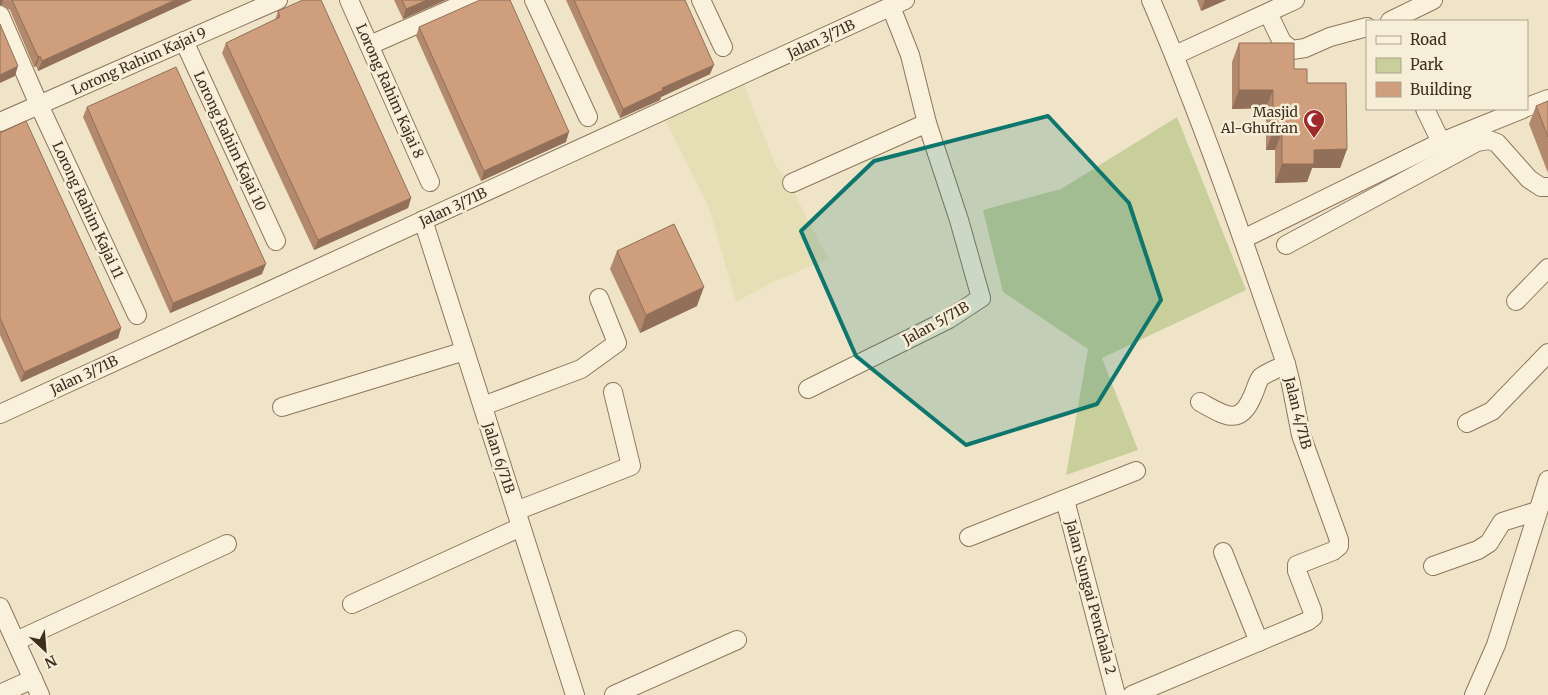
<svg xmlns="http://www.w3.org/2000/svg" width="1548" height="695" viewBox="0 0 1548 695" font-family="Merriweather,serif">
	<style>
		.farmland { fill: #e6deb5 }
		.green { fill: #c9cf9b }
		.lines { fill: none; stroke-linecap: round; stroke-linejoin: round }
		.minor-casing { stroke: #8d765c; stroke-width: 20 }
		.minor { stroke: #faf1dc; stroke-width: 18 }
		.wall { fill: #b2896c }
		.shaded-wall { fill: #916f58 }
		.building { fill: #cf9f7d; stroke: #916f58 }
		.marked { fill: #0f766e; fill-opacity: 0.2; stroke: #0f766e; stroke-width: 4; stroke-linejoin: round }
		.labels { text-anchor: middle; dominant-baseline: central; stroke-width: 5; stroke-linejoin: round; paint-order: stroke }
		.street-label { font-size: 14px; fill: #3d2e20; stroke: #f7eed8 }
		.poi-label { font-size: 14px; fill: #3d2e20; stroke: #f7eed8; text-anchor: end }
	</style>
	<rect width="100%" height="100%" fill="#f0e4c8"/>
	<!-- farmland -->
	<polygon class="farmland" points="743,82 776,166 788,181 828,259 777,280 736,302 709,208 665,120"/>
	<!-- green -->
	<polygon class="green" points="1177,117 1246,290 1102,358 1138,450 1066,475 1088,349 1003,292 983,210 1061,189"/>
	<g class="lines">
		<!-- minor casing -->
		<g class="minor-casing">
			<g id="minor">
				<polyline points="349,0 430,182"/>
				<polyline points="534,0 588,117"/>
				<polyline points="701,0 723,47"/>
				<polyline points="1268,13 1282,42 1292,50 1305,48 1330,37 1367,27"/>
				<polyline points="0,15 39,105 137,315"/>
				<polyline points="1390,21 1433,0"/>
				<polyline points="184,41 276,241"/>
				<polyline points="370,45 472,0"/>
				<polyline points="1175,55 1295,0"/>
				<polyline points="1527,107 1548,99"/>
				<polyline points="1425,109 1441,142"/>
				<polyline points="0,122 278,0"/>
				<polyline points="792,183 927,123"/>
				<polyline points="423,220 575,695"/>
				<polyline points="1243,239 1441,142 1523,109"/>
				<polyline points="1286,245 1477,142 1489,140 1497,143 1529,179 1541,187 1548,187"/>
				<polyline points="1516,301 1548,268"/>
				<polyline points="808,389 949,319 981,298 959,220 927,123 910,55 891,7"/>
				<path d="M 1200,402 C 1224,415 1240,428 1253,395 C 1256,389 1257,382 1261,377 C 1266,373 1279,368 1286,364"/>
				<polyline points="483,406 581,369 617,343 599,298"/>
				<polyline points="282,407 465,351"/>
				<polyline points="0,414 905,0"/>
				<polyline points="1467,423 1492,411 1548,353"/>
				<polyline points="1065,500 1116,695"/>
				<polyline points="516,511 631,466 613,392"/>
				<polyline points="969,537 1136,471"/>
				<polyline points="1223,552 1259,642"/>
				<polyline points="1433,566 1478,550 1489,543 1502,522 1537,511"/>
				<polyline points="352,604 521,527"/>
				<polyline points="0,607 40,695"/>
				<polyline points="16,641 227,544"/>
				<polyline points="0,694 33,679"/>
				<polyline points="614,695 737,640"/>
				<path d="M 1132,695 L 1308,621 L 1313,617 L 1312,610 L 1297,571 L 1297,565 L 1333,551 L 1339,546 L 1339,540 L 1301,435 L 1291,384 L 1286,364 C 1244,242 1202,119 1151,0"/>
				<polyline points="1474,695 1496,645 1548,480"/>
			</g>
		</g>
		<!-- minor -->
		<use href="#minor" class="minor"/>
	</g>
	<!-- wall -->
	<g class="wall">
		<polygon points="0,0 192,0 38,71 36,66 34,67 10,10 2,5 0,5"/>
		<polygon points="394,0 446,0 403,19"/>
		<polygon points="566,0 685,0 710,74 661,97 660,100 620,118"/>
		<polygon points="1197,0 1226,0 1201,11"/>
		<polygon points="278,11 411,198 408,208 314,250 222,53 226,43 275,20"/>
		<polygon points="419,27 566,142 481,181 416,36"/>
		<polygon points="1239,43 1294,69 1307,83 1347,149 1340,168 1312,168 1307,182 1275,183 1275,150 1266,150 1266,108 1232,109 1232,62"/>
		<polygon points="1548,101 1548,173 1529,124 1536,106"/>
		<polygon points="87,107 262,274 170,313 83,117"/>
		<polygon points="0,133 121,328 118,338 21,382 0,335"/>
		<polygon points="617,251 697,306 640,333 610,269"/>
	</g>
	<!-- shaded-wall -->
	<g class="shaded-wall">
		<polygon points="0,0 3,0 2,5 0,5"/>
		<polygon points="175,0 192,0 38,71 42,61"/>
		<polygon points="427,0 446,0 403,19 406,9"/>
		<polygon points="1205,0 1226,0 1201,11"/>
		<polygon points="40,56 36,66 34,67 38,57"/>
		<polygon points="714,65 710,74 661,97 660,100 620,118 623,109 662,88"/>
		<polygon points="18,66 15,76 0,83 0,75"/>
		<polygon points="1239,90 1273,90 1266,108 1232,109"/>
		<polygon points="569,132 566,142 481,181 484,171"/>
		<polygon points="1273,132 1282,132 1275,150 1266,150"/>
		<polygon points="1347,149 1340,168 1312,168 1307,182 1275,183 1282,164 1314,150"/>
		<polygon points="411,198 408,208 314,250 318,240"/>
		<polygon points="266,264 262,274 170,313 173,303"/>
		<polygon points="704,287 697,306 640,333 646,315"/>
		<polygon points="121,328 118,338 21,382 24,372"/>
	</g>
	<!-- building -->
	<g class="building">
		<polygon points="12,0 175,0 42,61 40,56 38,57"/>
		<polygon points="303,0 321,0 411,198 318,240 226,43 280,17 278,11"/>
		<polygon points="402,0 427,0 406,9"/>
		<polygon points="480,0 510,0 569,132 484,171 419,27"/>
		<polygon points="574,0 685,0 714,65 662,88 663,90 623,109"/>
		<polygon points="0,24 18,66 0,75"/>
		<polygon points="1239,43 1294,43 1294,69 1307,69 1307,83 1346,83 1347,149 1314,150 1314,164 1282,164 1282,132 1273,132 1273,90 1239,90"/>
		<polygon points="176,67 266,264 173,303 87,107"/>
		<polygon points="1548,101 1548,137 1536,106"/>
		<polygon points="26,121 121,328 24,372 0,318 0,133"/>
		<polygon points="674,224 704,287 646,315 617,251"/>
	</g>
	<!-- marked area -->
	<path class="marked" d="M 1048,116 L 1129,203 L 1161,300 L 1097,404 L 966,445 L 856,356 L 801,231 L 874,161 Z"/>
	<!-- icons -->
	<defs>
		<g id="mosque-pin" transform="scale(1.125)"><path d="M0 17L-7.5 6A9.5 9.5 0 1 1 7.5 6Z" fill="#9e2a2b" stroke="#f7eed8"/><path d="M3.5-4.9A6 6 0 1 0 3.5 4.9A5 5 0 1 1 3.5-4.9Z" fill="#fff"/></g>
	</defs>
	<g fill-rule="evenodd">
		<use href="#mosque-pin" x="1314" y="120"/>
	</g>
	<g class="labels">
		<!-- street labels -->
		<g class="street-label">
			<text transform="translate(821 39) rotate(-25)">Jalan 3/71B</text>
			<text transform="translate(139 61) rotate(-24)">Lorong Rahim Kajai 9</text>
			<text transform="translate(390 91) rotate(66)">Lorong Rahim Kajai 8</text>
			<text transform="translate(230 141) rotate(65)">Lorong Rahim Kajai 10</text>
			<text transform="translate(453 207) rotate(-25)">Jalan 3/71B</text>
			<text transform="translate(88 210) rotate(65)">Lorong Rahim Kajai 11</text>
			<text transform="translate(936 323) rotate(-29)">Jalan 5/71B</text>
			<text transform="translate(84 375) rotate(-25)">Jalan 3/71B</text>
			<text transform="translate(1298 413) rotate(76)">Jalan 4/71B</text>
			<text transform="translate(499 458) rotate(72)">Jalan 6/71B</text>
			<text transform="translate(1091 597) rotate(75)">Jalan Sungai Penchala 2</text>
		</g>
		<!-- poi labels -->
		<g class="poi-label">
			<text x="1298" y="112">Masjid<tspan x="1298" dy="16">Al-Ghufran</tspan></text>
		</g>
	</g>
	<!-- legend -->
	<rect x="1366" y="20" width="162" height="90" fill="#f7eed8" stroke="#ada18e"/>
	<rect x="1376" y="36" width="25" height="8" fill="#faf1dc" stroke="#ada18e"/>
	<text x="1410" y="45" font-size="15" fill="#3d2e20">Road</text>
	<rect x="1376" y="58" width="25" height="15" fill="#c9cf9b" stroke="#ada18e"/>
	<text x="1410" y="70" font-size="15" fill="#3d2e20">Park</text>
	<rect x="1376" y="82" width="25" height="15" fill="#cf9f7d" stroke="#ada18e"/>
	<text x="1410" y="95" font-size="15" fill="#3d2e20">Building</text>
	<!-- north arrow -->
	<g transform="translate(45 650) rotate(154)" stroke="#f7eed8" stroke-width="4" paint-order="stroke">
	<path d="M0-4L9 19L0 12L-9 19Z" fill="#3d2e20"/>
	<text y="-8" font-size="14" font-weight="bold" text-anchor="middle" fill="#3d2e20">N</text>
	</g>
</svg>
